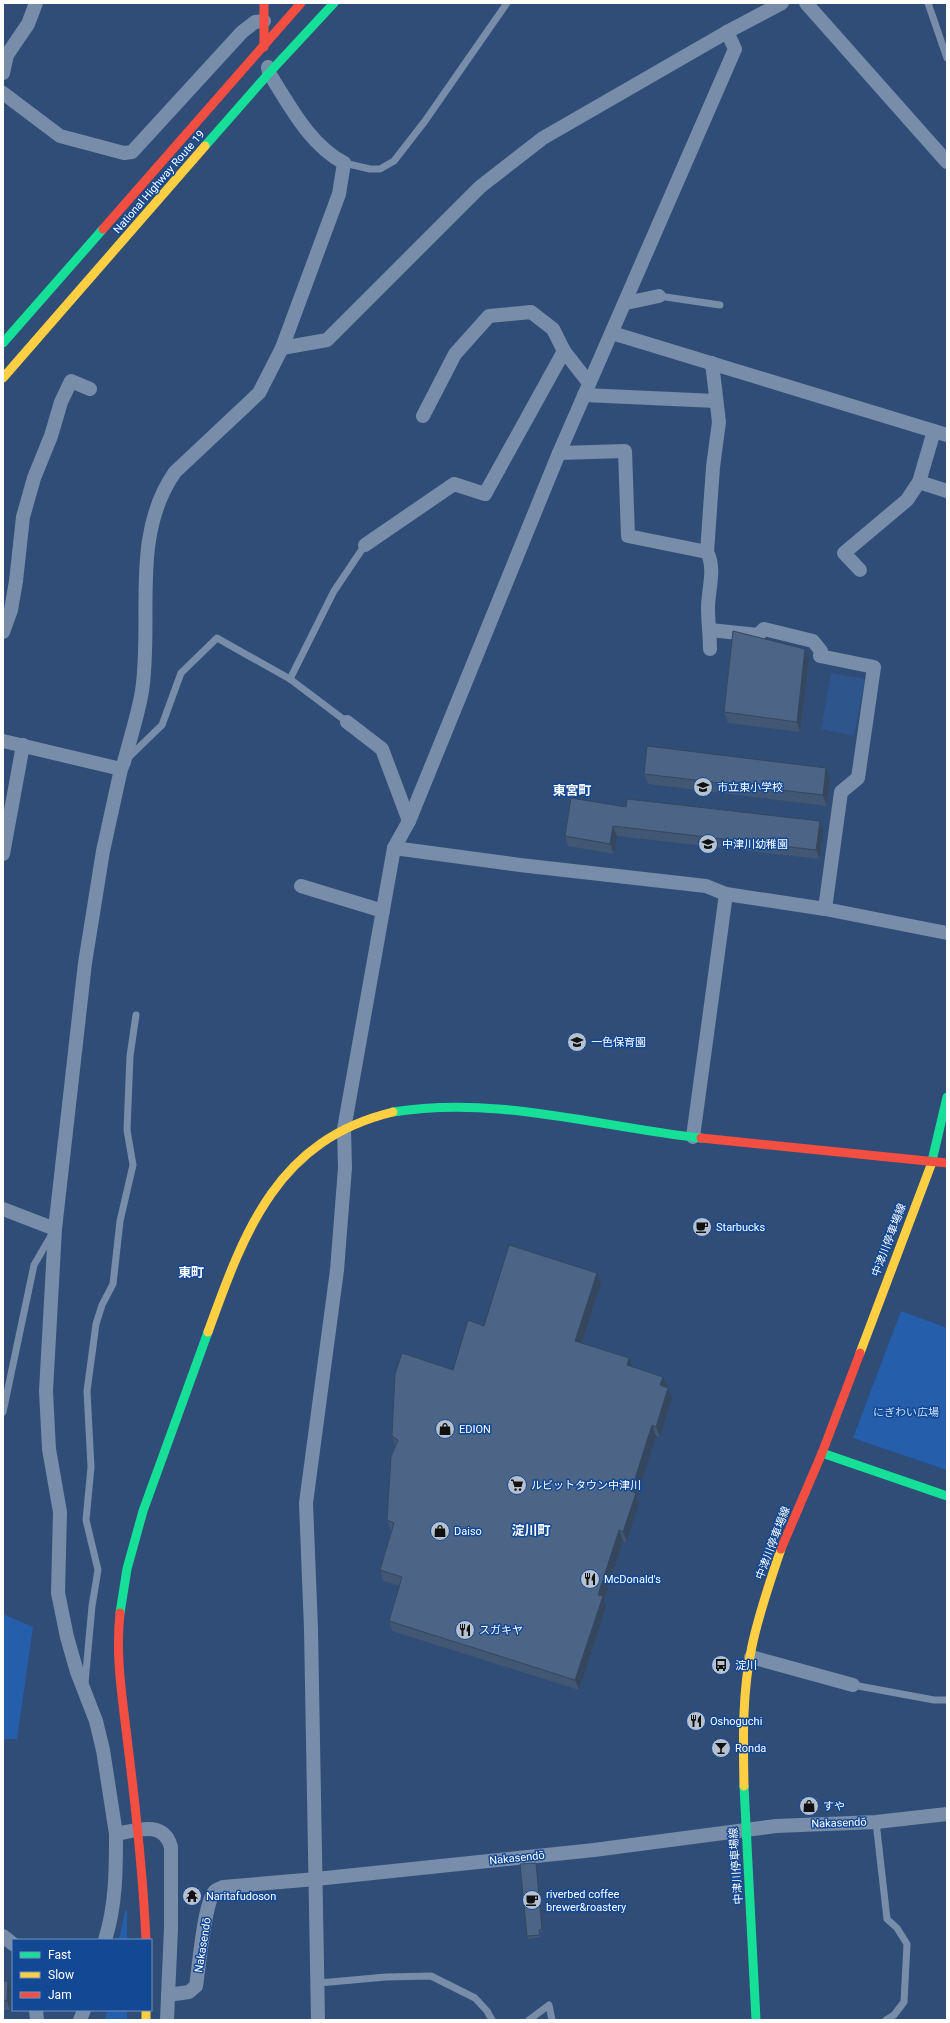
<svg xmlns="http://www.w3.org/2000/svg" width="950" height="2023" viewBox="0 0 950 2023" font-family="Roboto,'Noto Sans JP',sans-serif">
	<style>
		.green { fill: #255eab }
		.water { fill: #2e558c }
		.lines { fill: none; stroke-linecap: round; stroke-linejoin: round }
		.lane { stroke: #788da9; stroke-width: 7 }
		.street { stroke: #788da9; stroke-width: 14 }
		.fast { stroke: #16e098; stroke-width: 9 }
		.slow { stroke: #ffcf43; stroke-width: 9 }
		.jam { stroke: #f24e42; stroke-width: 9 }
		.wall { fill: #415773 }
		.shaded-wall { fill: #35475e }
		.building { fill: #4c6586; stroke: #35475e }
		.labels { text-anchor: middle; dominant-baseline: central; stroke-width: 3; stroke-linejoin: round; paint-order: stroke }
		.street-label { font-size: 11px; fill: #fff; stroke: #124894 }
		.poi-label { font-size: 11px; fill: #fff; stroke: #124894; text-anchor: start }
		.park-label { font-size: 11px; fill: #c7dffd; stroke: #124894 }
		.quarter-label { font-size: 13px; font-weight: bold; fill: #fff; stroke: #124894 }
	</style>
	<rect width="100%" height="100%" fill="#2f4d77"/>
	<!-- green -->
	<g class="green">
		<polygon points="901,1311 947,1328 947,1470 853,1438"/>
		<polygon points="3,1614 33,1627 17,1739 3,1739"/>
		<polygon points="127,1910 127,1940 119,1940 125,1911"/>
		<polygon points="107,2010 127,2010 127,2020 105,2020"/>
	</g>
	<!-- water -->
	<polygon class="water" points="831,673 865,679 854,736 821,729"/>
	<g class="lines">
		<!-- lane -->
		<g class="lane">
			<polyline points="928,3 947,58"/>
			<polyline points="344,163 370,169 380,169 394,161 425,121 507,3"/>
			<polyline points="659,296 720,305"/>
			<polyline points="290,679 334,591 365,545"/>
			<polyline points="127,759 162,725 181,673 217,638 290,679 347,722"/>
			<polyline points="3,1412 34,1265 52,1234"/>
			<polyline points="85,1683 92,1606 98,1570 86,1520 91,1467 87,1391 96,1324 102,1305 113,1284 120,1221 133,1165 127,1130 130,1056 136,1015"/>
			<polyline points="853,1685 934,1700 947,1700"/>
			<polyline points="876,1822 887,1919 897,1928 907,1944 904,2002 894,2015 886,2020"/>
			<polyline points="319,1983 386,1977 431,1976 475,1998 487,2011 492,2020"/>
			<polyline points="529,2020 549,2005 552,2020"/>
		</g>
		<!-- street -->
		<g class="street">
			<polyline points="806,3 947,162"/>
			<polyline points="3,73 7,55 28,24 36,3"/>
			<polyline points="3,93 60,136 124,153 132,152 242,32 255,22 264,21"/>
			<polyline points="626,303 659,296"/>
			<polyline points="612,333 947,435"/>
			<polyline points="282,348 327,340 480,187 543,138 727,32 782,3"/>
			<polyline points="584,395 716,401"/>
			<polyline points="423,416 455,354 489,316 531,312 553,329 564,351"/>
			<polyline points="559,453 625,451 628,536 707,552"/>
			<polyline points="919,482 947,491"/>
			<polyline points="365,545 454,484 485,494 564,351 589,383"/>
			<polyline points="860,570 844,553 907,500 919,482 934,431"/>
			<polyline points="710,630 758,635 764,629 813,641 821,651 820,656 874,667 858,778 841,792 825,909"/>
			<polyline points="3,632 11,610 16,581 23,517 34,478 51,436 61,402 71,381 90,389"/>
			<path d="M 710,649 C 710,635 708,622 708,608 C 708,590 716,569 707,552 L 713,467 L 719,422 L 712,363"/>
			<polyline points="347,722 382,749 409,821"/>
			<polyline points="3,741 121,769"/>
			<polyline points="394,848 520,865 706,886 726,894 825,909 947,933"/>
			<polyline points="3,854 23,745"/>
			<polyline points="301,886 383,911"/>
			<polyline points="693,1137 726,894"/>
			<polyline points="3,1209 55,1229"/>
			<polyline points="751,1657 853,1685"/>
			<polyline points="3,1936 13,1944"/>
			<path d="M 105,1940 C 116,1905 116,1870 116,1834"/>
			<path d="M 168,1995 L 189,1992 L 196,1986 C 199,1968 204,1902 215,1891 C 217,1889 221,1888 223,1887 L 316,1879 L 594,1850 L 776,1826 L 876,1822 L 947,1814"/>
			<polyline points="36,2010 37,2020"/>
			<polyline points="80,2020 84,2010"/>
			<path d="M 167,2020 L 171,1928 L 171,1847 C 164,1820 137,1830 116,1834 L 103,1750 L 96,1721 L 77,1672 L 67,1637 L 58,1593 L 60,1512 L 49,1449 L 46,1391 L 55,1229 L 85,963 L 103,851 L 121,769 L 124,762 C 130,739 138,715 142,691 C 153,618 130,536 175,472 L 259,393 L 282,348 L 339,194 L 344,163 C 309,144 290,106 269,73 L 268,67"/>
			<polyline points="318,2020 311,1629 306,1503 337,1270 345,1168 344,1129 394,848 409,821 559,453 735,49 727,32"/>
		</g>
		<!-- fast -->
		<g class="fast">
			<polyline points="205,146 269,73 334,3"/>
			<polyline points="3,343 103,229"/>
			<path d="M 393,1112 C 497,1095 599,1127 701,1138"/>
			<polyline points="931,1165 947,1097"/>
			<polyline points="822,1453 947,1496"/>
			<polyline points="120,1613 127,1569 143,1511 208,1332"/>
			<polyline points="744,1786 756,2020"/>
		</g>
		<!-- slow -->
		<g class="slow">
			<polyline points="3,378 205,146"/>
			<path d="M 208,1332 C 245,1230 277,1140 393,1112"/>
			<polyline points="860,1353 931,1165"/>
			<path d="M 744,1786 C 743,1739 742,1692 752,1646 C 759,1613 770,1581 781,1549"/>
			<polyline points="146,2010 146,2020"/>
		</g>
		<!-- jam -->
		<g class="jam">
			<polyline points="264,3 264,47"/>
			<polyline points="103,229 301,3"/>
			<polyline points="701,1138 947,1163"/>
			<polyline points="781,1549 822,1453 860,1353"/>
			<path d="M 120,1613 C 115,1658 123,1701 128,1746 C 136,1810 143,1875 146,1940"/>
		</g>
	</g>
	<!-- wall -->
	<g class="wall">
		<polygon points="805,649 809,660 800,732 728,723 724,712"/>
		<polygon points="644,774 830,778 827,806 648,784"/>
		<polygon points="626,807 820,821 823,831 820,859 617,836 614,854 568,846 565,836"/>
		<polygon points="601,1283 582,1343 629,1358 632,1367 667,1387 672,1398 660,1437 656,1436 637,1496 639,1503 627,1542 623,1541 604,1600 606,1607 579,1690 392,1631 389,1621 400,1586 383,1581 380,1570 391,1531 387,1520 395,1446 392,1436 453,1370 484,1326"/>
		<polygon points="537,1866 543,1932 540,1932 541,1937 528,1939 527,1936"/>
		<polygon points="3,1981 11,1991 10,2010 3,2010"/>
	</g>
	<!-- shaded-wall -->
	<g class="shaded-wall">
		<polygon points="805,649 809,660 800,732 797,722"/>
		<polygon points="826,768 830,778 827,806 823,795"/>
		<polygon points="820,821 823,831 820,859 816,850"/>
		<polygon points="613,826 617,836 614,854 610,844"/>
		<polygon points="597,1273 601,1283 579,1352 575,1341"/>
		<polygon points="629,1358 633,1369 627,1365"/>
		<polygon points="663,1377 667,1387 660,1385"/>
		<polygon points="668,1388 672,1398 660,1437 656,1427"/>
		<polygon points="652,1425 656,1436 637,1496 639,1503 627,1542 623,1532 631,1491"/>
		<polygon points="619,1530 623,1541 604,1600 606,1607 579,1690 575,1680 598,1595"/>
		<polygon points="536,1863 537,1866 543,1932 542,1929"/>
		<polygon points="8,1981 11,1991 10,2010 7,2001"/>
	</g>
	<!-- building -->
	<g class="building">
		<polygon points="733,631 805,649 797,722 724,712"/>
		<polygon points="647,746 826,768 823,795 644,774"/>
		<polygon points="571,798 626,807 627,799 820,821 816,850 613,826 610,844 565,836"/>
		<polygon points="509,1245 597,1273 575,1341 629,1358 627,1365 663,1377 660,1385 668,1388 656,1427 652,1425 631,1491 636,1493 623,1532 619,1530 598,1595 603,1596 575,1680 389,1621 402,1577 380,1570 394,1523 387,1520 391,1457 398,1440 392,1436 395,1374 402,1353 453,1370 468,1320 484,1326"/>
		<polygon points="536,1863 542,1929 539,1930 540,1935 527,1936 520,1864"/>
		<polygon points="3,1981 8,1981 7,2001 3,2000"/>
	</g>
	<!-- icons -->
	<defs>
		<g id="school-disc" transform="scale(1)"><circle r="9.5" fill="#b6c1cf" stroke="#124894"/><path d="M0-5L7-2L0 1L-7-2ZM-4 1L0 2.5L4 1V4Q0 6-4 4Z" fill="#111"/></g>
		<g id="cafe-disc" transform="scale(1)"><circle r="9.5" fill="#b6c1cf" stroke="#124894"/><path d="M-5.5-4.5H6V0H3Q3 3.5 0 3.5H-2.5Q-5.5 3.5-5.5 0ZM3-3.2v2h1.7v-2ZM-6 4.5H4V6H-6Z" fill="#111"/></g>
		<g id="shop-disc" transform="scale(1)"><circle r="9.5" fill="#b6c1cf" stroke="#124894"/><path d="M-5-2.5h2.3a2.7 3.5 0 0 1 5.4 0H5L5.5 6h-11ZM-1.5-2.5h3a1.5 2.3 0 0 0-3 0Z" fill="#111"/></g>
		<g id="supermarket-disc" transform="scale(1)"><circle r="9.5" fill="#b6c1cf" stroke="#124894"/><path d="M-6-5.5h2.5l.6 2H6L4.5 2H-2.5L-4.4-4H-6ZM-1.5 3.2a1.3 1.3 0 1 0 .1 0ZM3 3.2a1.3 1.3 0 1 0 .1 0Z" fill="#111"/></g>
		<g id="restaurant-disc" transform="scale(1)"><circle r="9.5" fill="#b6c1cf" stroke="#124894"/><path d="M-5-6h1v4h1v-4h1v4h1v-4h1v5L-1.5 .5V6h-2V.5L-5-1ZM5-6V6H3V1.5H1.5Q1.5-4 5-6Z" fill="#111"/></g>
		<g id="bus-disc" transform="scale(1)"><circle r="9.5" fill="#b6c1cf" stroke="#124894"/><path d="M-5-6H5V4H4V6H2V4H-2V6H-4V4H-5ZM-3.5-4V0h7V-4ZM-3.5 1.2v1.5H-2V1.2ZM2 1.2v1.5H3.5V1.2Z" fill="#111"/></g>
		<g id="bar-disc" transform="scale(1)"><circle r="9.5" fill="#b6c1cf" stroke="#124894"/><path d="M-6-5H6L.8 .8V4.5H3.5V6h-7V4.5H-.8V.8Z" fill="#111"/></g>
		<g id="temple-disc" transform="scale(1)"><circle r="9.5" fill="#b6c1cf" stroke="#124894"/><path d="M0-6L5-2H3V0L6.5 2.5H4V6H1.5V3h-3V6H-4V2.5H-6.5L-3 0V-2H-5Z" fill="#111"/></g>
	</defs>
	<g fill-rule="evenodd">
		<use href="#school-disc" x="703" y="787"/>
		<use href="#school-disc" x="708" y="844"/>
		<use href="#school-disc" x="577" y="1042"/>
		<use href="#cafe-disc" x="702" y="1227"/>
		<use href="#shop-disc" x="445" y="1429"/>
		<use href="#supermarket-disc" x="517" y="1485"/>
		<use href="#shop-disc" x="440" y="1531"/>
		<use href="#restaurant-disc" x="590" y="1579"/>
		<use href="#restaurant-disc" x="465" y="1630"/>
		<use href="#bus-disc" x="721" y="1665"/>
		<use href="#restaurant-disc" x="696" y="1721"/>
		<use href="#bar-disc" x="721" y="1748"/>
		<use href="#shop-disc" x="809" y="1806"/>
		<use href="#temple-disc" x="192" y="1896"/>
		<use href="#cafe-disc" x="532" y="1900"/>
	</g>
	<g class="labels">
		<!-- street labels -->
		<g class="street-label">
			<text transform="translate(159 182) rotate(-49)">National Highway Route 19</text>
			<text transform="translate(889 1240) rotate(-69)">中津川停車場線</text>
			<text transform="translate(773 1543) rotate(-69)">中津川停車場線</text>
			<text transform="translate(839 1823) rotate(-2)">Nakasendō</text>
			<text transform="translate(517 1858) rotate(-6)">Nakasendō</text>
			<text transform="translate(736 1866) rotate(-94)">中津川停車場線</text>
			<text transform="translate(203 1945) rotate(-81)">Nakasendō</text>
		</g>
		<!-- poi labels -->
		<g class="poi-label">
			<text x="717" y="787">市立東小学校</text>
			<text x="722" y="844">中津川幼稚園</text>
			<text x="591" y="1042">一色保育園</text>
			<text x="716" y="1227">Starbucks</text>
			<text x="459" y="1429">EDION</text>
			<text x="531" y="1485">ルビットタウン中津川</text>
			<text x="454" y="1531">Daiso</text>
			<text x="604" y="1579">McDonald's</text>
			<text x="479" y="1630">スガキヤ</text>
			<text x="735" y="1665">淀川</text>
			<text x="710" y="1721">Oshoguchi</text>
			<text x="735" y="1748">Ronda</text>
			<text x="823" y="1806">すや</text>
			<text x="546" y="1894">riverbed coffee<tspan x="546" dy="13">brewer&amp;roastery</tspan></text>
			<text x="206" y="1896">Naritafudoson</text>
		</g>
		<!-- park labels -->
		<g class="park-label">
			<text x="906" y="1412">にぎわい広場</text>
		</g>
		<!-- quarter labels -->
		<g class="quarter-label">
			<text x="572" y="790">東宮町</text>
			<text x="191" y="1272">東町</text>
			<text x="531" y="1530">淀川町</text>
		</g>
	</g>
	<!-- border -->
	<rect width="950" height="2023" fill="none" stroke="#ffffff" stroke-width="8"/>
	<!-- legend -->
	<rect x="12" y="1939" width="140" height="72" fill="#124894" stroke="#7191bf"/>
	<rect x="20" y="1952" width="20" height="6" fill="#16e098" stroke="#7191bf"/>
	<text x="48" y="1959" font-size="12" fill="#ffffff">Fast</text>
	<rect x="20" y="1972" width="20" height="6" fill="#ffcf43" stroke="#7191bf"/>
	<text x="48" y="1979" font-size="12" fill="#ffffff">Slow</text>
	<rect x="20" y="1992" width="20" height="6" fill="#f24e42" stroke="#7191bf"/>
	<text x="48" y="1999" font-size="12" fill="#ffffff">Jam</text>
</svg>
